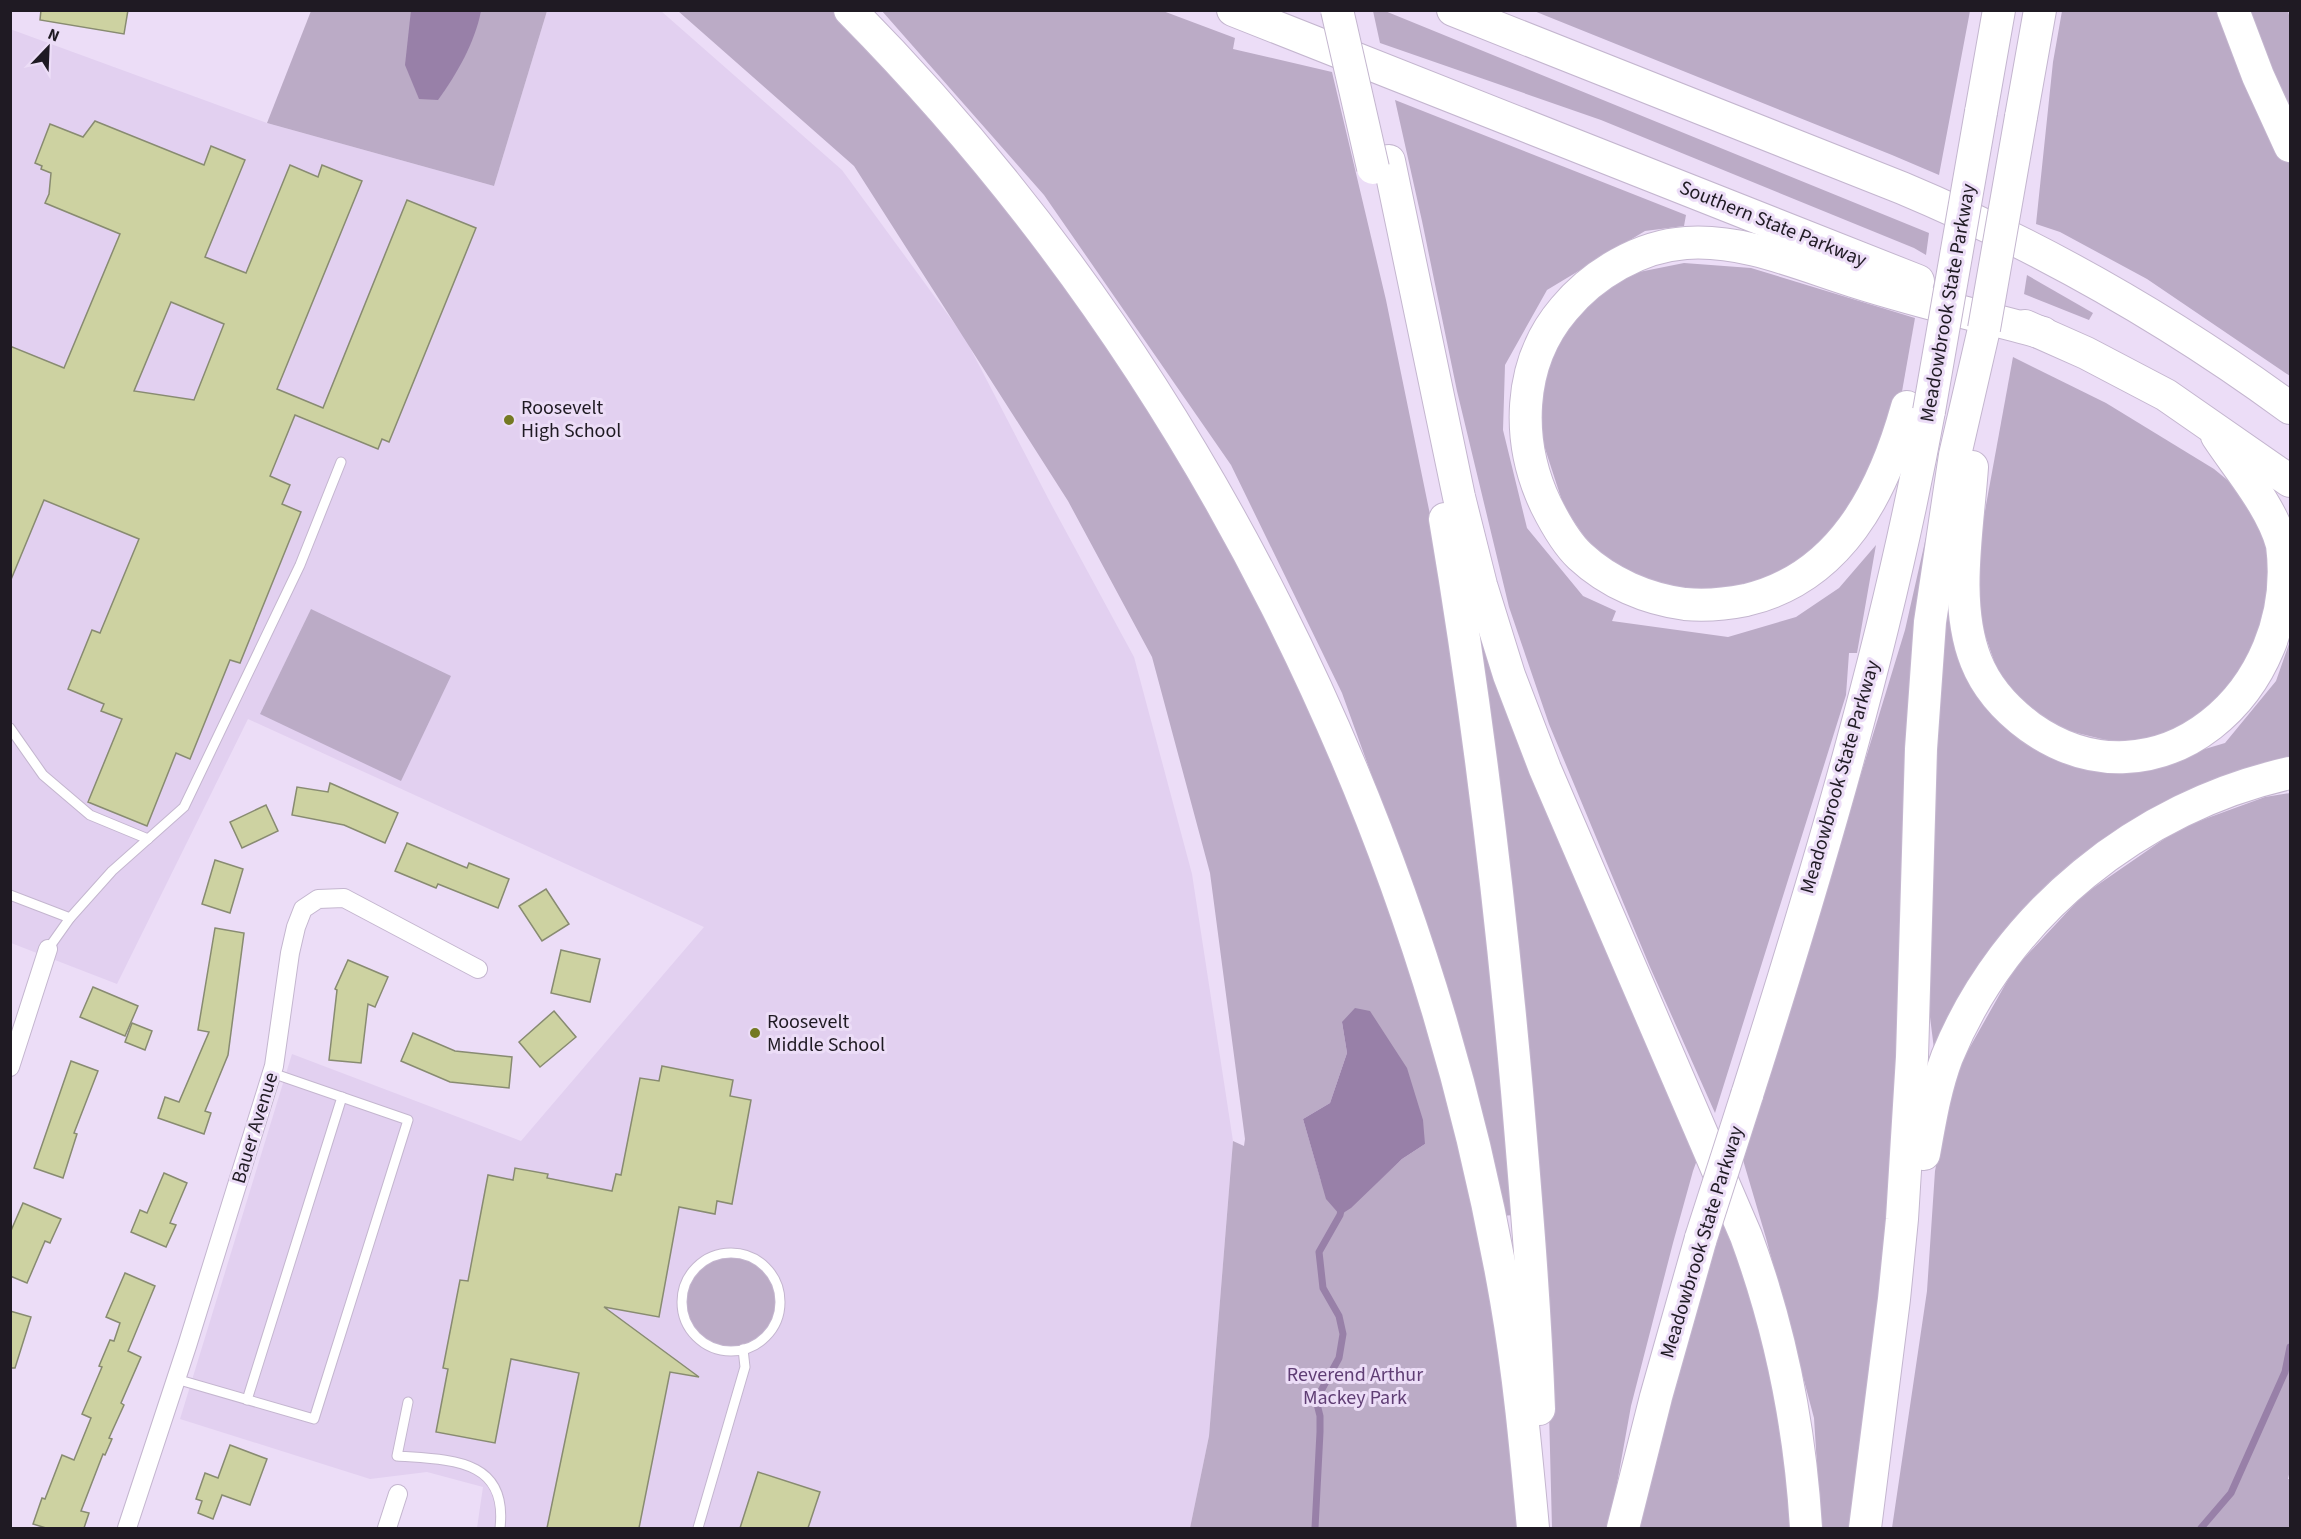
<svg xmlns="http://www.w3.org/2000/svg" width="2301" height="1539" viewBox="0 0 2301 1539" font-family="'Source Sans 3',sans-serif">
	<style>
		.built { fill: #e2d0f0 }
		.green { fill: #bbabc6; fill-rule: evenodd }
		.water { fill: #9880a8 }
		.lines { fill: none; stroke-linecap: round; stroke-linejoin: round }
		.stream { stroke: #9880a8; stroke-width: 7 }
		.building { fill: #cdd2a1; stroke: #888b71; stroke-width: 1.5; fill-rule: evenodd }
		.lane-casing { stroke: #c4b6cf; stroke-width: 11 }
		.street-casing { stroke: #c4b6cf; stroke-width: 20 }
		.highway-casing { stroke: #c4b6cf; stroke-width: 34 }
		.lane { stroke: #fff; stroke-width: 9 }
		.street { stroke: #fff; stroke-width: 18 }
		.highway { stroke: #fff; stroke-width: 32 }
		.highway-bridge-casing { stroke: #c4b6cf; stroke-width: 34; stroke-linecap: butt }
		.highway-bridge { stroke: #fff; stroke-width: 32 }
		.poi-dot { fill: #747922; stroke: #ecddf7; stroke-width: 2 }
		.labels { text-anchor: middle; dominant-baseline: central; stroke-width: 6; stroke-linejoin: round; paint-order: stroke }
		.street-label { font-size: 20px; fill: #1f1a23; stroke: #ecddf7 }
		.poi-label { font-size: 20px; fill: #1f1a23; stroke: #ecddf7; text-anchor: start }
		.park-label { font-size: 20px; fill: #5f3d74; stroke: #ecddf7 }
	</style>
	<rect width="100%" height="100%" fill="#ecddf7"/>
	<!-- built -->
	<polygon class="built" points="547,11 661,11 842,170 965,338 1050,502 1134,657 1192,874 1233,1141 1209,1436 1190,1528 477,1528 483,1487 427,1472 370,1479 180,1419 292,1054 521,1141 704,927 248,719 117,984 11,943 10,29 267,123 494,186"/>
	<!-- green -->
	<g class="green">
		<polygon points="311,11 547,11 494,186 267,123"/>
		<path d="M 678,11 L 835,11 L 1055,263 L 1172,434 L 1280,627 L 1384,873 L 1486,1243 L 1522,1528 L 1190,1528 L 1209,1436 L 1233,1141 L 1244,1146 L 1245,1139 L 1210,873 L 1152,657 L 1068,501 L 854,166 ZM 1342,1022 L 1425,1144 L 1402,1159 L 1359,1199 L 1321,1181 L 1303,1119 L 1330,1103 L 1347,1053 Z"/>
		<polygon points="882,11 1163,11 1235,38 1233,49 1332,72 1386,300 1442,573 1484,879 1514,1215 1501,1216 1476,1093 1436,954 1342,693 1231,465 1044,195"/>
		<polygon points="1373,11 1385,11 1929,233 1926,255 1914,248 1601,120 1380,43"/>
		<polygon points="1534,11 1970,11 1939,175 1892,155"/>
		<polygon points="2062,11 2221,11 2272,132 2290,165 2290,376 2147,279 2060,232 2036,224 2053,62"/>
		<polygon points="2246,11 2288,11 2290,19 2290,116"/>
		<polygon points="1395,100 1686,215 1684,226 1645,231 1547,290 1505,365 1503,430 1527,528 1583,596 1616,611 1612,621 1728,637 1796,617 1839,588 1876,545 1857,653 1849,653 1846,695 1715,1113 1650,967 1549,724 1509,607 1457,391 1422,221"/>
		<polygon points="1684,263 1751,268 1915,318 1898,414 1857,515 1812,562 1742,593 1663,588 1597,555 1564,507 1538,427 1548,358 1573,316 1624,275"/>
		<polygon points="2027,275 2093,313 2089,320 2024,294"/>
		<polygon points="2013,357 2106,403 2214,469 2248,497 2278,571 2272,639 2200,731 2131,746 2052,727 2001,681 1978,615 1976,560"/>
		<polygon points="1931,515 1900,1083 1882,1310 1855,1528 1821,1528 1814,1418 1766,1238 1743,1160 1905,630"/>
		<polygon points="1948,606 1959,613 2020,735 2148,766 2225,743 2276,681 2290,641 2290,766 2070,871 1935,1057 1928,1001 1938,700"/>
		<polygon points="311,609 451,676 401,781 260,714"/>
		<polygon points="1473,612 1701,1149 1693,1171 1673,1243 1631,1406 1609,1528 1552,1528 1549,1411"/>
		<polygon points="2290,793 2290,1470 2288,1479 2290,1479 2290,1528 1892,1528 1927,1291 1935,1171 1953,1077 2014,969 2083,895 2180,828 2265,797"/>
		<polygon points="1725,1214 1745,1263 1788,1431 1795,1528 1640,1528 1690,1321"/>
		<circle cx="731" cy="1302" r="49"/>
	</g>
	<!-- water -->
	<g class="water">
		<path d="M 411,10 L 481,11 C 475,42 457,74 438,100 L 419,99 L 405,65 Z"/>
		<polygon points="1355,1008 1370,1011 1407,1068 1423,1120 1425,1144 1402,1159 1351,1208 1340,1215 1326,1199 1303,1119 1330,1103 1347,1053 1342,1022"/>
	</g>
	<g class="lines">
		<!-- stream -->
		<g class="stream">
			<polyline points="1315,1528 1320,1432 1320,1416 1316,1400 1339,1358 1343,1334 1339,1316 1323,1288 1319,1252 1340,1215 1342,1206"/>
			<polyline points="2201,1528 2231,1493 2285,1372 2290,1347"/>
		</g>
	</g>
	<!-- building -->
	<g class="building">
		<polygon points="41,10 128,10 124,34 40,20"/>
		<path d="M 95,121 L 204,165 L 211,146 L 245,160 L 205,257 L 246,273 L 290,165 L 318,177 L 322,165 L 362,181 L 277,389 L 323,408 L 407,200 L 476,228 L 389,442 L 382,439 L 378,449 L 295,415 L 270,476 L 290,485 L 282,504 L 301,512 L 240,663 L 230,660 L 190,759 L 176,753 L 147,826 L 88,802 L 122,719 L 101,711 L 104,704 L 68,689 L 92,630 L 100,633 L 139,539 L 44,500 L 10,582 L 10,346 L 64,368 L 120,234 L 45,203 L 49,194 L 51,173 L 41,169 L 42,166 L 35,163 L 50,124 L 83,137 ZM 171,302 L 224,324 L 194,400 L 134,391 Z"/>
		<polygon points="330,783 398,813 385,843 344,825 292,815 297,787 328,792"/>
		<polygon points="266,805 278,831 242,848 230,822"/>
		<polygon points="407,843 467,868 469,863 509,879 498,908 438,884 436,888 395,871"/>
		<polygon points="215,860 243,869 230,913 202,904"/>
		<polygon points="546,889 569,924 542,941 519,906"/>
		<polygon points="215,928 244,933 228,1055 205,1111 211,1113 204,1134 158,1118 165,1097 179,1102 209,1032 198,1030"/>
		<polygon points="561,950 600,959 590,1002 551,993"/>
		<polygon points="348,960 388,977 375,1007 368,1004 361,1063 329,1060 337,990 335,989"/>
		<polygon points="93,987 138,1006 125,1036 80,1017"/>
		<polygon points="554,1011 576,1037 540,1067 519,1042"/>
		<polygon points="132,1023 152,1031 145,1050 125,1042"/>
		<polygon points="413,1033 455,1051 512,1057 509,1088 450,1082 401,1061"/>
		<polygon points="71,1061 98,1071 74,1133 77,1134 63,1178 34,1168"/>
		<polygon points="662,1066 733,1080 730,1096 751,1100 732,1204 717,1201 715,1214 679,1207 659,1317 604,1307 699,1377 670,1372 639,1528 547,1528 579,1373 511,1359 495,1443 436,1432 448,1369 443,1368 460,1280 468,1281 488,1175 513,1180 515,1168 548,1174 547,1178 612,1191 616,1174 621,1175 640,1078 659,1081"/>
		<polygon points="164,1173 187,1183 170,1223 176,1225 166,1247 131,1232 140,1210 147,1213"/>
		<polygon points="23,1203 61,1219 50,1243 45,1241 27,1283 10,1276 10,1233"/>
		<polygon points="125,1273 155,1286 128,1351 141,1357 121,1403 124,1405 109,1438 112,1439 105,1455 103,1454 81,1511 89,1513 84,1528 46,1528 33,1524 42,1498 45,1499 62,1455 74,1460 91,1418 82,1414 102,1367 99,1366 110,1340 114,1341 120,1323 106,1317"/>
		<polygon points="10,1311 31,1317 15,1368 10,1368"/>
		<polygon points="230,1445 267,1459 250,1505 222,1495 213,1519 198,1513 202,1501 196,1499 205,1473 218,1478"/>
		<polygon points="758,1472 820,1492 808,1528 740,1528"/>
	</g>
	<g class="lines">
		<!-- lane casing -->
		<g class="lane-casing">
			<g id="lane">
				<polyline points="10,728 43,775 90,815 148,839"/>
				<polyline points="10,895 70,918"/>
				<polyline points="48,949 70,918 112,871 184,807 300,565 341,462"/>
				<circle cx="731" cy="1302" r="49"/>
				<polyline points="176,1379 314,1419 408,1120 272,1073"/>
				<polyline points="247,1400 342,1097"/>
				<path d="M 408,1402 L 397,1456 C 450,1460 508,1458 500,1528"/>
				<polyline points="698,1528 745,1367 743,1349"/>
			</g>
		</g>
		<!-- street casing -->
		<g class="street-casing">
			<g id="street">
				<polyline points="10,1067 48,949"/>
				<polyline points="127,1528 187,1346 274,1066 290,953 296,927 303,909 318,899 344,898 478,969"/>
				<polyline points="387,1528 398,1494"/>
			</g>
		</g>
		<!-- highway casing -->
		<g class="highway-casing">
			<g id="highway">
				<path d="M 850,10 C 1195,359 1422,818 1506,1300 C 1519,1375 1526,1452 1533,1528"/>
				<polyline points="1233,10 1918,281"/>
				<path d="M 1453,10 L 1902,188 C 2040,246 2170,320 2290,408"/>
				<polyline points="2233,10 2258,76 2290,146"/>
				<polyline points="1981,112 1999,10"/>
				<polyline points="2021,117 2040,10"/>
				<path d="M 1389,161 L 1459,497 L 1481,585 L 1509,675 L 1545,769 L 1746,1236 C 1781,1331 1800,1427 1806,1528"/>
				<polyline points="2025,326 2086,353 2166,395 2290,481"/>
				<path d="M 1907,407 C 1883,493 1840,578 1746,600 C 1726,604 1706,606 1685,604 C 1647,599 1609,583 1580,556 C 1566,543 1555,523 1546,505 C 1516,442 1517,364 1564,309 C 1593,274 1640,246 1686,243 C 1743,239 1799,264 1853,281 C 1915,301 1980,316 2043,333"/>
				<path d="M 1972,467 C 1968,527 1953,604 1976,661 C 1987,689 2007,710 2030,727 C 2157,817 2301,691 2282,545 C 2272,507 2238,468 2217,436"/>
				<path d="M 1445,519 C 1477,708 1500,900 1517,1091 C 1526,1197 1535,1303 1539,1409"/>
				<path d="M 1747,1095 C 1818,872 1887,641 1929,411"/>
				<path d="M 1924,1154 C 1930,1121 1935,1089 1947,1057 C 2005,914 2140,806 2290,773"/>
				<polyline points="1623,1528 1656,1397 1701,1238"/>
				<polyline points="1865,1528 1894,1299 1902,1219 1912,1057 1921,749 1930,622 1955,455 1984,329"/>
			</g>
		</g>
		<!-- lane -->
		<use href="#lane" class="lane"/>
		<!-- street -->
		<use href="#street" class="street"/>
		<!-- highway -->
		<use href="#highway" class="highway"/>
		<!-- highway-bridge casing -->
		<g class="highway-bridge-casing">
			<g id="highway-bridge">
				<polyline points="1337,10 1373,168"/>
				<polyline points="1984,329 2021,117"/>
				<polyline points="1929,411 1981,112"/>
				<polyline points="1701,1238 1747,1095"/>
			</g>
		</g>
		<!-- highway-bridge -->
		<use href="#highway-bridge" class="highway-bridge"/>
	</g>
	<!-- markers -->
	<g class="poi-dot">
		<circle cx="509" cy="420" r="6"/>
		<circle cx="755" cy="1033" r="6"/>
	</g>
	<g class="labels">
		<!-- street labels -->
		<g class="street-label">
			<text transform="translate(1773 224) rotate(22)">Southern State Parkway</text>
			<text transform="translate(1948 303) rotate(-80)">Meadowbrook State Parkway</text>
			<text transform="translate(1840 777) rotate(-74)">Meadowbrook State Parkway</text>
			<text transform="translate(255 1128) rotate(-73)">Bauer Avenue</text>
			<text transform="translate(1702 1242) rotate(-73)">Meadowbrook State Parkway</text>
		</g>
		<!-- poi labels -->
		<g class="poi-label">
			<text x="521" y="408">Roosevelt<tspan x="521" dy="23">High School</tspan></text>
			<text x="767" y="1022">Roosevelt<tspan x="767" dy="23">Middle School</tspan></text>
		</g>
		<!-- park labels -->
		<g class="park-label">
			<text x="1355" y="1375">Reverend Arthur<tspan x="1355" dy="23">Mackey Park</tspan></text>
		</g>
	</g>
	<!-- border -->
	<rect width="2301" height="1539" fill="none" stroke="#1f1a23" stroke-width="24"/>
	<!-- north arrow -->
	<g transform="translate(48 48) rotate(23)" stroke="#ecddf7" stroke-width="4.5" paint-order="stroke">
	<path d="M0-4.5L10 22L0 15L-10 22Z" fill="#1f1a23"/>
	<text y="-9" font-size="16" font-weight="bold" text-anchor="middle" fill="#1f1a23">N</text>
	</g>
</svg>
